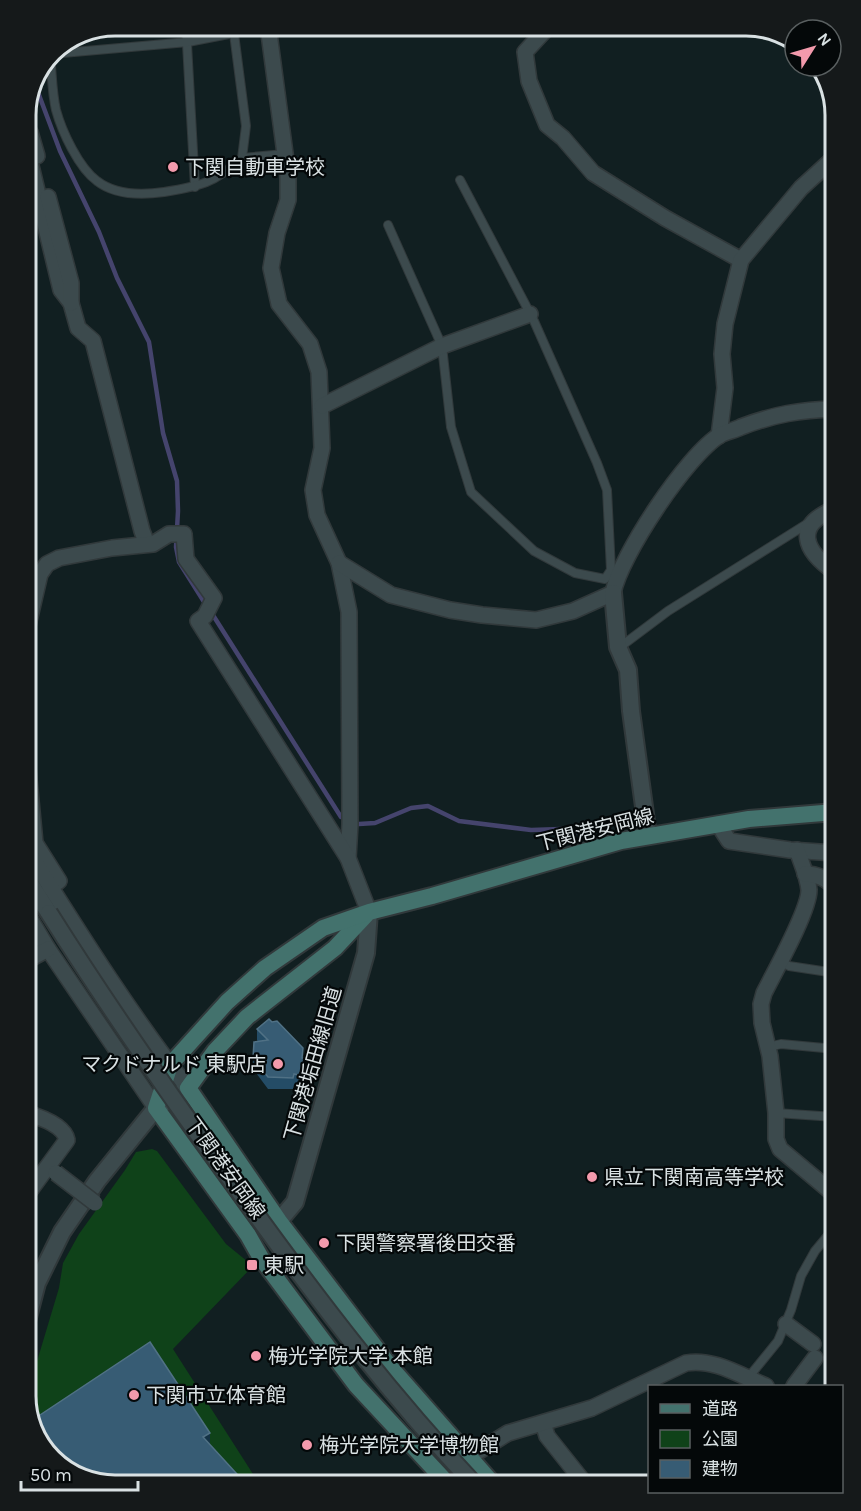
<svg xmlns="http://www.w3.org/2000/svg" width="861" height="1511" viewBox="0 0 861 1511" font-family="Karla,'Noto Sans JP',sans-serif">
	<style>
		.green { fill: #0f4219 }
		.lines { fill: none; stroke-linecap: round; stroke-linejoin: round }
		.stream { stroke: #45446d; stroke-width: 4.5 }
		.service-casing { stroke: #31393b; stroke-width: 10 }
		.minor-casing { stroke: #31393b; stroke-width: 18 }
		.tertiary-casing { stroke: #31393b; stroke-width: 20 }
		.secondary-casing { stroke: #31393b; stroke-width: 20 }
		.service { stroke: #3c4a4d; stroke-width: 8 }
		.minor { stroke: #3c4a4d; stroke-width: 15 }
		.tertiary { stroke: #3c4a4d; stroke-width: 16 }
		.secondary { stroke: #43726d; stroke-width: 16 }
		.minor-bridge-casing { stroke: #31393b; stroke-width: 18; stroke-linecap: butt }
		.tertiary-bridge-casing { stroke: #31393b; stroke-width: 20; stroke-linecap: butt }
		.minor-bridge { stroke: #3c4a4d; stroke-width: 15 }
		.tertiary-bridge { stroke: #3c4a4d; stroke-width: 16 }
		.wall { fill: #244c66 }
		.shaded-wall { fill: #143345 }
		.building { fill: #375c74; stroke: #507185; stroke-width: 1.5 }
		.poi-dot { fill: #f39aac; stroke: #040809; stroke-width: 2 }
		.labels { text-anchor: middle; dominant-baseline: central; stroke-width: 4.5; stroke-linejoin: round; paint-order: stroke }
		.poi-label { font-size: 20px; fill: #d9e1e3; stroke: #040809; text-anchor: start }
		.street-label { font-size: 20px; fill: #d9e1e3; stroke: #040809 }
		.rim { fill: none; stroke: #d9e1e3; stroke-width: 3 }
	</style>
	<rect width="100%" height="100%" fill="#111f21"/>
	<!-- green -->
	<polygon class="green" points="152,1149 157,1151 226,1244 253,1266 173,1349 260,1485 109,1485 35,1435 26,1398 59,1288 63,1263 79,1234 125,1170 136,1152"/>
	<g class="lines">
		<!-- stream -->
		<g class="stream">
			<polyline points="36,87 60,151 99,232 117,278 149,342 163,433 177,481 178,511 176,547 179,562 206,605"/>
			<polyline points="211,612 341,817"/>
			<polyline points="359,824 375,823 411,808 428,806 459,821 531,830 561,829 576,832"/>
		</g>
		<!-- service casing -->
		<g class="service-casing">
			<g id="service">
				<polyline points="186,26 195,187"/>
				<polyline points="51,54 188,42 234,33"/>
				<path d="M 50,55 C 52,73 52,93 56,110 C 62,132 79,168 97,181 C 115,195 143,195 164,192 C 201,186 214,183 242,158 L 246,126 L 233,26"/>
				<polyline points="242,158 285,154"/>
				<polyline points="26,214 41,212"/>
				<polyline points="388,225 442,346 451,427 471,492 534,551 575,573 605,579 611,570 607,490 597,463 534,321 460,180"/>
				<polyline points="620,647 668,611 810,522"/>
				<polyline points="779,961 789,966 835,973"/>
				<polyline points="768,1047 781,1044 835,1049"/>
				<polyline points="776,1113 835,1117"/>
				<polyline points="748,1378 778,1341 791,1310 801,1276 815,1251 835,1227"/>
			</g>
		</g>
		<!-- minor casing -->
		<g class="minor-casing">
			<g id="minor">
				<polyline points="268,26 288,176 288,200 277,233 271,268 279,304 310,344 319,372 322,448 313,490 317,515 339,563 349,612 350,824 348,858"/>
				<polyline points="549,26 525,52 529,81 547,125 563,138 593,173 665,218 741,260"/>
				<polyline points="26,133 30,132 37,156"/>
				<polyline points="26,145 61,290 71,303 78,328 93,341 142,531 147,544"/>
				<polyline points="48,197 71,283 71,303"/>
				<polyline points="322,406 442,346 530,314"/>
				<polyline points="719,436 725,388 722,354 725,324 741,260 801,188 835,157"/>
				<path d="M 339,563 L 391,595 L 450,610 L 482,615 L 536,620 L 573,611 L 613,593 C 620,556 687,455 720,435 C 726,432 735,430 741,427 C 775,414 800,410 835,409"/>
				<path d="M 835,572 C 804,551 793,525 835,509"/>
				<polyline points="26,634 40,574 47,564 59,558 112,548 153,544 169,534 184,534 186,559 214,598 205,616 198,621 348,858 369,912"/>
				<polyline points="26,748 35,843 59,881 50,887"/>
				<polyline points="718,824 729,841 790,850 835,853"/>
				<path d="M 26,848 C 77,929 129,1013 188,1088"/>
				<path d="M 797,850 C 801,862 808,877 809,890 C 809,911 775,971 764,993 L 761,1004 L 762,1023 L 770,1056 L 776,1113 L 776,1139 L 780,1149 L 835,1195"/>
				<path d="M 805,874 C 818,874 826,879 835,887"/>
				<polyline points="26,912 48,949 156,1108"/>
				<polyline points="26,961 48,949"/>
				<path d="M 26,1196 L 67,1140 C 64,1125 40,1117 26,1113"/>
				<polyline points="786,1324 813,1344"/>
				<polyline points="794,1386 815,1358"/>
				<polyline points="543,1423 547,1436 586,1485"/>
				<path d="M 468,1458 L 508,1433 L 592,1408 L 686,1363 C 714,1358 741,1376 766,1386"/>
			</g>
		</g>
		<!-- tertiary casing -->
		<g class="tertiary-casing">
			<g id="tertiary">
				<polyline points="613,593 618,647 628,670 631,711 648,836"/>
				<polyline points="26,877 49,913"/>
				<polyline points="279,1221 295,1202 366,953 369,912"/>
				<polyline points="26,1325 37,1283 62,1232 97,1181 156,1108 188,1088"/>
			</g>
		</g>
		<!-- secondary casing -->
		<g class="secondary-casing">
			<g id="secondary">
				<polyline points="366,915 335,948 247,1017 215,1051 188,1088 279,1221 392,1369 494,1485"/>
				<polyline points="449,1485 356,1385 261,1258 248,1235 156,1108 170,1065 198,1034 227,1002 265,968 323,928 369,912 432,896 621,841 749,819 835,812"/>
			</g>
		</g>
		<!-- service -->
		<use href="#service" class="service"/>
		<!-- minor -->
		<use href="#minor" class="minor"/>
		<!-- tertiary -->
		<use href="#tertiary" class="tertiary"/>
		<!-- secondary -->
		<use href="#secondary" class="secondary"/>
		<!-- minor-bridge casing -->
		<g class="minor-bridge-casing">
			<polyline id="minor-bridge" points="56,1173 95,1203"/>
		</g>
		<!-- tertiary-bridge casing -->
		<g class="tertiary-bridge-casing">
			<path id="tertiary-bridge" d="M 49,913 C 112,1013 180,1110 250,1206 C 321,1304 392,1397 475,1485"/>
		</g>
		<!-- minor-bridge -->
		<use href="#minor-bridge" class="minor-bridge"/>
		<!-- tertiary-bridge -->
		<use href="#tertiary-bridge" class="tertiary-bridge"/>
	</g>
	<!-- wall -->
	<polygon class="wall" points="257,1029 302,1058 306,1070 303,1087 294,1085 293,1089 268,1089 253,1069 254,1042 258,1042 257,1040"/>
	<!-- shaded-wall -->
	<g class="shaded-wall">
		<polygon points="306,1059 306,1070 303,1087 303,1076"/>
		<polygon points="210,1433 210,1447 203,1437"/>
	</g>
	<!-- building -->
	<g class="building">
		<polygon points="269,1019 272,1022 277,1021 303,1048 302,1058 306,1059 303,1076 294,1074 293,1078 268,1077 253,1058 254,1042 268,1040 257,1029"/>
		<polygon points="150,1342 210,1433 203,1437 247,1485 109,1485 66,1471 42,1444 34,1431 31,1421"/>
	</g>
	<!-- markers -->
	<g class="poi-dot">
		<circle cx="173" cy="167" r="6"/>
		<circle cx="278" cy="1064" r="6"/>
		<circle cx="592" cy="1177" r="6"/>
		<circle cx="324" cy="1243" r="6"/>
		<rect x="246" y="1259" width="12" height="12" rx="3"/>
		<circle cx="256" cy="1356" r="6"/>
		<circle cx="134" cy="1395" r="6"/>
		<circle cx="307" cy="1445" r="6"/>
	</g>
	<g class="labels">
		<!-- poi labels -->
		<g class="poi-label">
			<text x="185" y="167">下関自動車学校</text>
			<text x="266" y="1064" text-anchor="end">マクドナルド 東駅店</text>
			<text x="604" y="1177">県立下関南高等学校</text>
			<text x="336" y="1243">下関警察署後田交番</text>
			<text x="264" y="1265">東駅</text>
			<text x="268" y="1356">梅光学院大学 本館</text>
			<text x="146" y="1395">下関市立体育館</text>
			<text x="319" y="1445">梅光学院大学博物館</text>
		</g>
		<!-- street labels -->
		<g class="street-label">
			<text transform="translate(595 830) rotate(-14)">下関港安岡線</text>
			<text transform="translate(313 1064) rotate(-74)">下関港垢田線旧道</text>
			<text transform="translate(225 1168) rotate(54)">下関港安岡線</text>
		</g>
	</g>
	<!-- crop -->
	<path d="M0 0H861V1511H0ZM115 36H746A79 79 0 0 1 825 115V1396A79 79 0 0 1 746 1475H115A79 79 0 0 1 36 1396V115A79 79 0 0 1 115 36Z" fill="#15191a" fill-rule="evenodd"/>
	<path class="rim" d="M115 36H746A79 79 0 0 1 825 115V1396A79 79 0 0 1 746 1475H115A79 79 0 0 1 36 1396V115A79 79 0 0 1 115 36Z"/>
	<!-- legend -->
	<rect x="648" y="1385" width="195" height="108" fill="#040809" stroke="#595f60" stroke-width="1.5"/>
	<rect x="660" y="1404" width="30" height="9" fill="#43726d" stroke="#595f60" stroke-width="1.5"/>
	<text x="702" y="1415" font-size="18" fill="#d9e1e3">道路</text>
	<rect x="660" y="1430" width="30" height="18" fill="#0f4219" stroke="#595f60" stroke-width="1.5"/>
	<text x="702" y="1445" font-size="18" fill="#d9e1e3">公園</text>
	<rect x="660" y="1460" width="30" height="18" fill="#375c74" stroke="#595f60" stroke-width="1.5"/>
	<text x="702" y="1475" font-size="18" fill="#d9e1e3">建物</text>
	<!-- north arrow -->
	<g transform="translate(813 48) rotate(53)"><circle r="28" fill="#040809" stroke="#595f60" stroke-width="1.5"/>
	<path d="M0-4.5L10 22L0 15L-10 22Z" fill="#f39aac"/>
	<text y="-9" font-size="16" font-weight="bold" text-anchor="middle" fill="#d9e1e3">N</text>
	</g>
	<!-- scale -->
	<path d="M21 1481v9h117v-9" fill="none" stroke="#d9e1e3" stroke-width="3"/>
	<text x="30" y="1481" font-size="18" fill="#d9e1e3" stroke="#040809" stroke-width="4.5" paint-order="stroke">50 m</text>
</svg>
